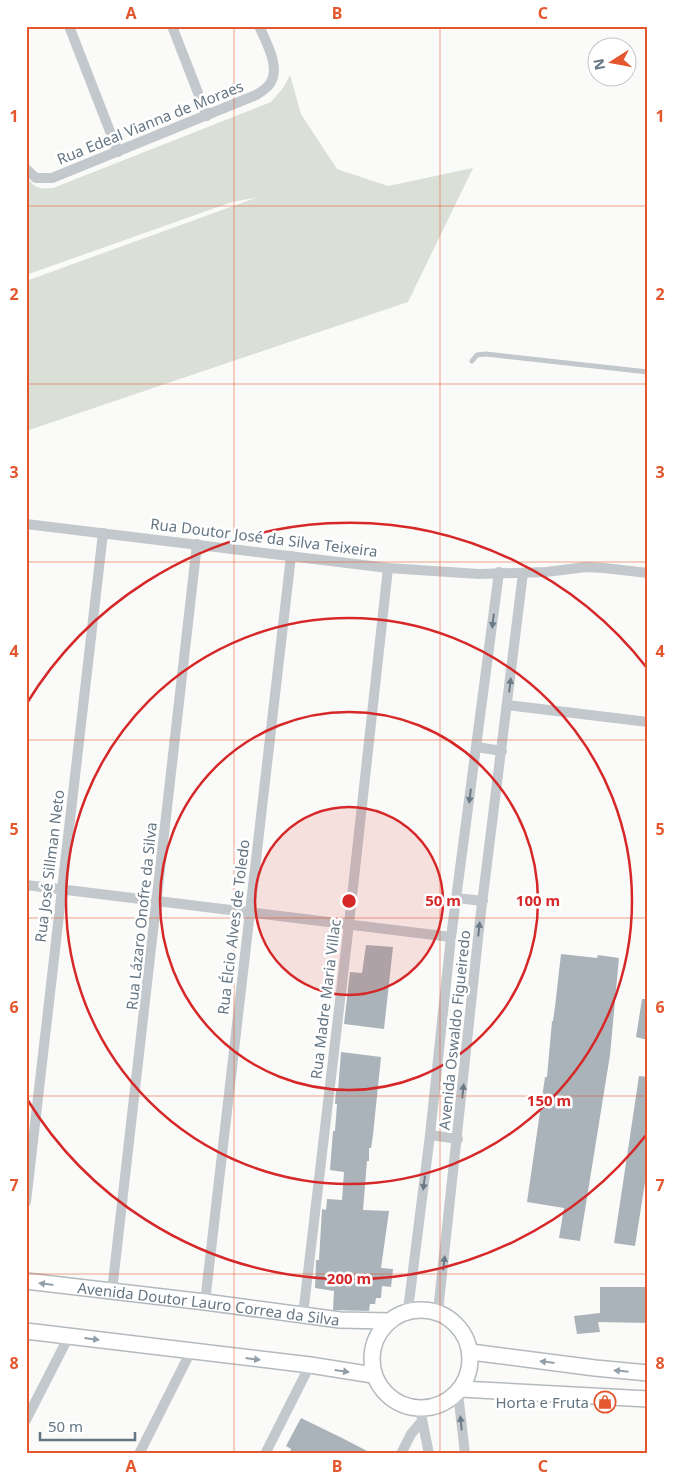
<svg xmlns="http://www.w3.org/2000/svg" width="674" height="1480" viewBox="0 0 674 1480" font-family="'Noto Sans',sans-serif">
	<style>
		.green { fill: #dadfd7 }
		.building { fill: #aab3b9 }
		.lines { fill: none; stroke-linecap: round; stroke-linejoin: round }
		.secondary-casing { stroke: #b3babf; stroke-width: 18 }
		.service { stroke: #c3c8cc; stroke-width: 5 }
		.minor { stroke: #c3c8cc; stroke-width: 10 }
		.secondary { stroke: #fff; stroke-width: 15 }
		.oneway { fill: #6a7a87 }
		.oneway2 { fill: #939fa8 }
		.grid { fill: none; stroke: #e4572e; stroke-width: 1; stroke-opacity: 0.55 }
		.ring { fill: none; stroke: #d62828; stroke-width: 2.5 }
		.labels { text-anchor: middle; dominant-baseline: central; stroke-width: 5; stroke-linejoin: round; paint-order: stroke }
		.street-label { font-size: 15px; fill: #657683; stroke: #fff }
		.poi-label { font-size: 15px; fill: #657683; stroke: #fff; text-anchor: end }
		.centre { fill: #d62828; stroke: #fff; stroke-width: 2.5 }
		.ring-label { font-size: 15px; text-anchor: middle; font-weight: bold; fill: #d62828; stroke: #fff; stroke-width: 5; stroke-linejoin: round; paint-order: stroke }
		.neatline { fill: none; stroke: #e4572e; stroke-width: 2 }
		.grid-label { font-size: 16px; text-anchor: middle; font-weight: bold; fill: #e4572e }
	</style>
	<rect width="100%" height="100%" fill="#fafaf8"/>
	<!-- green -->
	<path class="green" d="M 290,75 L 301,114 L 337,169 L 388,186 L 473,168 L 408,302 L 26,431 L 26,281 L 258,197 L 232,202 L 26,275 L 26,175 C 34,189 39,189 53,188 L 271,102 L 283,88 Z"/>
	<!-- building -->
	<g class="building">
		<polygon points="366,945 393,947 384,1029 344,1024 350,972 362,973"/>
		<polygon points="561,954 597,958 598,955 619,958 610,1055 580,1241 559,1238 564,1208 527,1202 545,1077 547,1077 552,1021 553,1021 555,1007"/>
		<polygon points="642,999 648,999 648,1040 636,1037"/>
		<polygon points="341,1052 381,1057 373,1135 371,1148 369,1148 369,1161 367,1161 363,1210 389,1211 381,1268 393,1269 391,1287 382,1286 381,1298 376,1298 375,1304 370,1304 369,1311 333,1310 334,1291 315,1288 316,1263 316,1260 319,1260 322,1209 326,1210 327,1199 342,1200 344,1172 330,1170 333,1131 335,1131 337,1104 335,1104 336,1091 338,1091"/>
		<polygon points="639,1076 648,1077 648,1163 635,1246 614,1243"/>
		<polygon points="600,1287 648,1287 648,1323 598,1322 600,1332 577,1334 574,1316 600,1313"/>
		<polygon points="301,1418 342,1438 373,1454 289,1454 291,1449 286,1446"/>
	</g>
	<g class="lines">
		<!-- secondary casing -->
		<g class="secondary-casing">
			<g id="secondary">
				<path id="s1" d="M 26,1281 L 205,1302 L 340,1320 L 389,1321"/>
				<circle cx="421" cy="1359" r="49"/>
				<polyline points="26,1331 310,1365 373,1375"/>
				<polyline points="471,1352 595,1368 648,1373"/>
				<polyline points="461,1389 648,1399"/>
			</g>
		</g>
		<!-- service -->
		<polyline class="service" points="472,361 477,355 486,354 648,372"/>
		<!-- minor -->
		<g class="minor">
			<polyline points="69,26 118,152"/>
			<polyline points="172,26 207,116"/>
			<path d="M 26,169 L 36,178 L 52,178 L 256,95 C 261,92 268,88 271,82 C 280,66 266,42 259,26"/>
			<polyline points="26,524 388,568 479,574 546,572 586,567 604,568 648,573"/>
			<polyline points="507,705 648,722"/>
			<polyline points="477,747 502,751"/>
			<polyline points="26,885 451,937"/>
			<polyline points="456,898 483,901"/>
			<polyline points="430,1135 458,1139"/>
			<polyline points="26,1202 103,533"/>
			<polyline points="112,1291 197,544"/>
			<polyline points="205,1302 291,556"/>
			<polyline points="408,1310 430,1135 451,937 499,572"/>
			<polyline points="438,1311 480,920 523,573"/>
			<polyline points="303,1315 349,924 388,568"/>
			<polyline points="458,1393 465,1454"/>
			<polyline points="420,1409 429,1454"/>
			<polyline points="26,1420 69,1336"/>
			<polyline points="139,1454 191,1351"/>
			<polyline points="265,1454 310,1365"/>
			<polyline points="401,1454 411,1434 422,1421"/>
		</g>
		<!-- secondary -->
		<use href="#secondary" class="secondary"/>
	</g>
	<!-- one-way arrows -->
	<defs><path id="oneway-solid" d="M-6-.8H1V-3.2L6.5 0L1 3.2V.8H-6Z" transform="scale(1.25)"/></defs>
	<g class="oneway">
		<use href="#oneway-solid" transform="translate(493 621) rotate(97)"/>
		<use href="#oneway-solid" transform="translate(510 685) rotate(-83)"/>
		<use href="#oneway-solid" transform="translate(470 796) rotate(97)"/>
		<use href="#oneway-solid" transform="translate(479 929) rotate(-84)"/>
		<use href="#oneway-solid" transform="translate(463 1091) rotate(-84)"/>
		<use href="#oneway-solid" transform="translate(424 1183) rotate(97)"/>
		<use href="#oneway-solid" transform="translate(444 1263) rotate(-84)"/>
		<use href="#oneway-solid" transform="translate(461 1423) rotate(-96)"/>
	</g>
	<g class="oneway2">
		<use href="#oneway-solid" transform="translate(46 1284) rotate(-173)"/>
		<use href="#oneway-solid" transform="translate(92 1339) rotate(7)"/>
		<use href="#oneway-solid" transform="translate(253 1359) rotate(7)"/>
		<use href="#oneway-solid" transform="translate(547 1362) rotate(-173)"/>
		<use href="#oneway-solid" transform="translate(342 1371) rotate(8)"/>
		<use href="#oneway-solid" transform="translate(621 1371) rotate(-174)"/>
	</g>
	<!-- grid -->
	<path class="grid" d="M 234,26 L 234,1454M 440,26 L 440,1454M 26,206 L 648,206M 26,384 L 648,384M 26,562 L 648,562M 26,740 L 648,740M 26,918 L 648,918M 26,1096 L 648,1096M 26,1274 L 648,1274"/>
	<!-- distance rings -->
	<circle cx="349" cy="901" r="94" fill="#d62828" fill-opacity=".12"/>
	<g class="ring">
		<circle cx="349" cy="901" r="94"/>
		<circle cx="349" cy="901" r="189"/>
		<circle cx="349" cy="901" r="283"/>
		<path d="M647 1134A378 378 0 0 1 27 1099M27 703A378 378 0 0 1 647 668"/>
	</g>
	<!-- icons -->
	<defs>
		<g id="shop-ring" transform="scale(1.125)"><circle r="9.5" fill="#fff" stroke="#e4572e" stroke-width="1.5"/><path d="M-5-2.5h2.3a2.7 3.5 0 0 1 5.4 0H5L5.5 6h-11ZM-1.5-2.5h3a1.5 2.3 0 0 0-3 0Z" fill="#e4572e"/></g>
	</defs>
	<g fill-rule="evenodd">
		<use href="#shop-ring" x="605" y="1402"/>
	</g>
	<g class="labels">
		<!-- street labels -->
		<g class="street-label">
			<text transform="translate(150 122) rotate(-22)">Rua Edeal Vianna de Moraes</text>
			<text transform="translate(264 537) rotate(7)">Rua Doutor José da Silva Teixeira</text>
			<text transform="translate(49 866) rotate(-83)">Rua José Sillman Neto</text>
			<text transform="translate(141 916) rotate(-84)">Rua Lázaro Onofre da Silva</text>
			<text transform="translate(233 927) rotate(-83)">Rua Élcio Alves de Toledo</text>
			<text transform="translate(325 999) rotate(-83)">Rua Madre Maria Villac</text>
			<text transform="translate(454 1030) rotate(-84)">Avenida Oswaldo Figueiredo</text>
			<text stroke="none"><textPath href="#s1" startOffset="184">Avenida Doutor Lauro Correa da Silva</textPath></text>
		</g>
		<!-- poi labels -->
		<g class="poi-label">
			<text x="589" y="1402">Horta e Fruta</text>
		</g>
	</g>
	<circle cx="349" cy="901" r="8" class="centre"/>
	<g class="ring-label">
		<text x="443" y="906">50 m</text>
		<text x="538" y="906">100 m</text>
		<text x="549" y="1106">150 m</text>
		<text x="349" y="1284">200 m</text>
	</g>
	<!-- border -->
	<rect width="674" height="1480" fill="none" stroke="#ffffff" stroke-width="55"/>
	<!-- north arrow -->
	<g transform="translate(612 62) rotate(259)"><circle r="24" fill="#ffffff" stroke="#c1c8cd"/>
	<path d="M0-4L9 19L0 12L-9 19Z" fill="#e4572e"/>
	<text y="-8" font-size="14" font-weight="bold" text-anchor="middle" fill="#657683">N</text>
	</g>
	<!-- scale -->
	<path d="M40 1432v8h95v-8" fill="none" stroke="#657683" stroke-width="2.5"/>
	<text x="48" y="1432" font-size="15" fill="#657683" stroke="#ffffff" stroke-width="4" paint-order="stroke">50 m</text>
	<rect x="28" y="28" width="618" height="1424" class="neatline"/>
	<g class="grid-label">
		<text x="131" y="19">A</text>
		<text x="337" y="19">B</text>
		<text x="543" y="19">C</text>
		<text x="14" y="122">1</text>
		<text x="660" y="122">1</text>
		<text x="14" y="300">2</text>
		<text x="660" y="300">2</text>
		<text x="14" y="478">3</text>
		<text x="660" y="478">3</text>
		<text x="14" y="657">4</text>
		<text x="660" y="657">4</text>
		<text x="14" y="835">5</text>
		<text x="660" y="835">5</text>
		<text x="14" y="1013">6</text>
		<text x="660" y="1013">6</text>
		<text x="14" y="1191">7</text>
		<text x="660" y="1191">7</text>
		<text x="14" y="1369">8</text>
		<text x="660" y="1369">8</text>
		<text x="131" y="1472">A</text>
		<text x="337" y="1472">B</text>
		<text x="543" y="1472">C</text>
	</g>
</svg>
